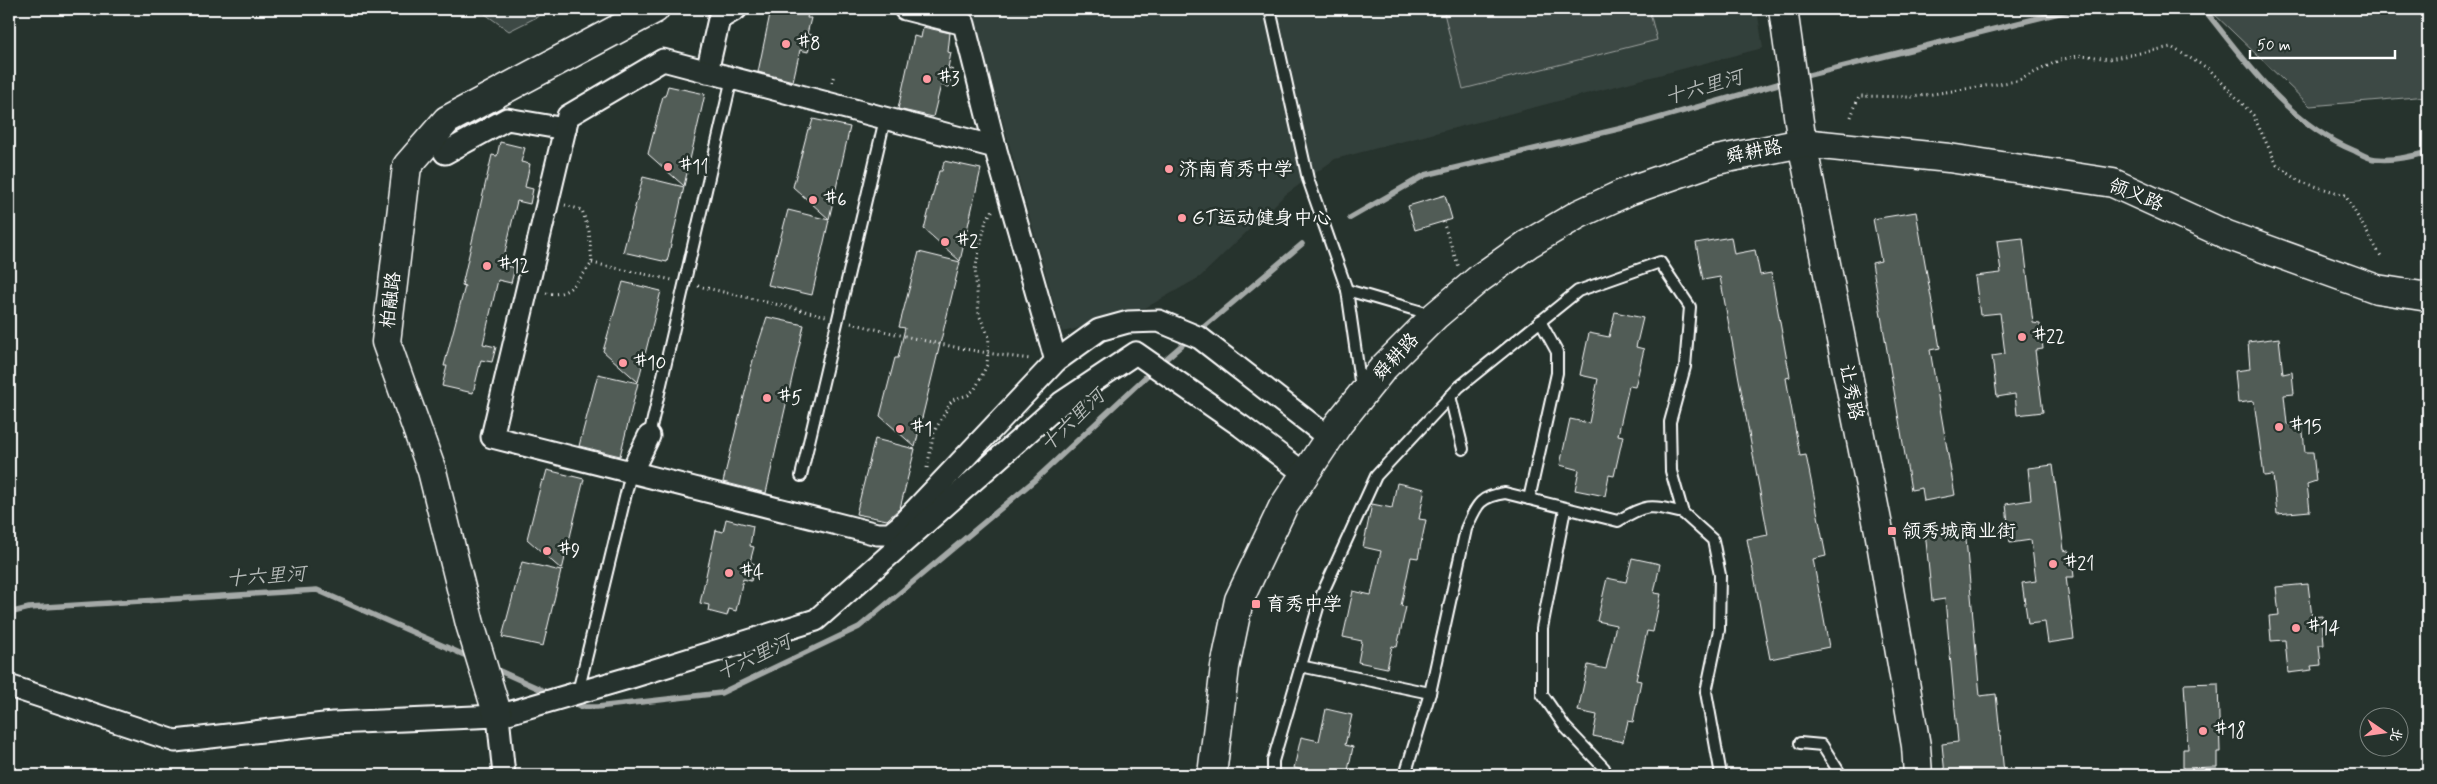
<svg xmlns="http://www.w3.org/2000/svg" width="2437" height="784" viewBox="0 0 2437 784" font-family="Mynerve,'LXGW WenKai TC',sans-serif">
	<style>
		.built { fill: #333f3a }
		.green { fill: #3e4944; stroke: #9ea4a2 }
		.lines { fill: none; stroke-linecap: round; stroke-linejoin: round }
		.stream { stroke: #a4a9a7; stroke-width: 5.5 }
		.building { fill: #515c57; stroke: #fff }
		.lane-casing { stroke: #fff; stroke-width: 14 }
		.street-casing { stroke: #fff; stroke-width: 25 }
		.secondary-casing { stroke: #fff; stroke-width: 31 }
		.path { stroke: #fff; stroke-width: 3; stroke-dasharray: 1 4; stroke-linecap: butt }
		.lane { stroke: #26332d; stroke-width: 10 }
		.street { stroke: #26332d; stroke-width: 21 }
		.secondary { stroke: #26332d; stroke-width: 28 }
		.poi-dot { fill: #ff9aa2; stroke: #26332d; stroke-width: 2 }
		.labels { text-anchor: middle; dominant-baseline: central; stroke-width: 5; stroke-linejoin: round; paint-order: stroke }
		.poi-label { font-size: 19px; fill: #fff; stroke: #26332d; text-anchor: start }
		.street-label { font-size: 19px; fill: #fff; stroke: #26332d }
		.water-label { font-size: 20px; font-style: italic; fill: #b3b8b6; stroke: #26332d }
	</style>
	<rect width="100%" height="100%" fill="#26332d"/>
	<filter id="ink" filterUnits="userSpaceOnUse"><feTurbulence type="fractalNoise" baseFrequency=".02" numOctaves="2"/><feDisplacementMap in="SourceGraphic" scale="10" xChannelSelector="R" yChannelSelector="G"/><feConvolveMatrix kernelMatrix="1 2 1 2 8 2 1 2 1" color-interpolation-filters="sRGB"/></filter>
	<g filter="url(#ink)">
		<!-- built -->
		<polygon class="built" points="971,9 1757,9 1763,48 1335,159 1285,195 1200,277 1133,315 1062,332"/>
		<!-- green -->
		<g class="green">
			<polygon points="478,9 553,9 509,31"/>
			<polygon points="1443,9 1649,9 1657,40 1463,89"/>
			<polygon points="2209,9 2428,9 2428,96 2310,106"/>
		</g>
		<g class="lines">
			<!-- stream -->
			<g class="stream">
				<path d="M 2204,9 C 2246,62 2290,125 2355,151 C 2361,154 2369,159 2376,159 C 2394,161 2411,157 2428,152"/>
				<polyline points="1801,77 2075,9"/>
				<polyline points="1350,218 1425,175 1631,126 1785,82"/>
				<polyline points="1198,332 1302,244"/>
				<polyline points="1160,364 1189,339"/>
				<polyline points="9,613 29,608 317,590 471,658"/>
				<polyline points="493,668 551,694"/>
				<polyline points="568,701 580,707 597,707 721,693 859,627 1036,479 1153,370"/>
			</g>
		</g>
		<!-- building -->
		<g class="building">
			<polygon points="771,9 809,9 807,18 811,18 807,34 812,35 808,52 800,50 793,81 758,72"/>
			<polygon points="923,27 950,33 948,52 951,53 948,68 953,70 949,87 941,85 933,117 898,109 914,36 921,38"/>
			<polygon points="668,86 705,94 684,186 648,154 663,96 665,96"/>
			<polygon points="813,119 850,127 829,219 793,187 808,129 810,129"/>
			<polygon points="500,142 525,148 521,162 530,164 525,187 533,189 530,204 517,201 502,265 515,268 511,283 498,280 483,344 496,347 492,362 481,360 473,393 442,386 447,366 444,366 465,286 462,285 492,155 497,156"/>
			<polygon points="944,161 981,169 960,261 924,229 939,171 942,171"/>
			<polygon points="643,177 684,187 667,262 623,252"/>
			<polygon points="1445,195 1452,219 1415,230 1408,206"/>
			<polygon points="788,210 829,220 812,295 768,285"/>
			<polygon points="1916,212 1940,348 1930,350 1955,495 1924,501 1922,488 1911,490 1872,263 1881,261 1873,219"/>
			<polygon points="1731,237 1734,254 1755,250 1760,275 1771,273 1790,377 1786,378 1800,456 1806,455 1826,556 1813,559 1829,647 1770,659 1747,539 1768,535 1720,277 1703,280 1696,243"/>
			<polygon points="2023,238 2033,323 2040,324 2043,349 2035,350 2043,412 2017,415 2015,394 1997,397 1992,356 2005,354 2000,313 1980,315 1975,276 2001,273 1997,241"/>
			<polygon points="919,252 960,262 915,447 880,416 895,358 898,358 905,328 899,327"/>
			<polygon points="623,282 661,291 638,382 603,351"/>
			<polygon points="1615,312 1643,318 1636,347 1644,349 1635,387 1629,386 1618,435 1623,436 1614,476 1609,475 1605,496 1575,490 1579,470 1560,465 1570,419 1589,423 1598,379 1580,375 1589,333 1609,337"/>
			<polygon points="767,317 804,325 766,493 723,482 753,360"/>
			<polygon points="2279,338 2283,374 2292,372 2294,394 2284,395 2287,424 2302,422 2305,452 2313,452 2316,481 2307,484 2310,511 2277,514 2273,475 2264,476 2254,401 2238,403 2235,371 2250,369 2248,342"/>
			<polygon points="598,374 638,383 620,456 579,446"/>
			<polygon points="875,439 915,449 900,508 887,520 856,514"/>
			<polygon points="2053,465 2064,550 2071,552 2074,577 2066,577 2074,639 2048,643 2045,622 2028,624 2022,583 2036,581 2031,540 2010,543 2006,504 2031,500 2028,468"/>
			<polygon points="547,470 584,479 562,570 527,539 542,480 544,481"/>
			<polygon points="1397,483 1425,489 1419,519 1426,520 1418,558 1411,557 1401,606 1406,607 1397,647 1392,646 1387,668 1358,662 1362,641 1343,637 1353,591 1371,595 1381,551 1363,547 1372,504 1392,508"/>
			<polygon points="726,519 753,526 750,546 754,547 750,562 755,564 751,581 743,579 736,611 729,609 727,616 708,611 709,605 700,603 716,530 723,532"/>
			<polygon points="1965,528 1980,696 1996,694 2004,773 1945,775 1942,744 1958,742 1945,599 1932,601 1925,531"/>
			<polygon points="1632,558 1660,564 1654,593 1661,594 1653,632 1647,631 1636,680 1641,681 1633,722 1628,721 1623,742 1593,736 1597,715 1578,711 1588,665 1606,669 1616,625 1597,621 1607,578 1626,582"/>
			<polygon points="522,562 561,571 543,646 502,637"/>
			<polygon points="2308,584 2312,617 2322,616 2324,645 2319,645 2321,665 2311,666 2312,670 2288,673 2285,640 2271,641 2269,616 2279,615 2276,587"/>
			<polygon points="2218,683 2220,752 2217,752 2217,767 2183,768 2183,749 2188,749 2184,684"/>
			<polygon points="1326,709 1352,715 1345,745 1353,747 1347,775 1313,775 1314,773 1294,768 1301,737 1319,741"/>
		</g>
		<g class="lines">
			<!-- lane casing -->
			<g class="lane-casing">
				<g id="lane">
					<polyline points="1270,9 1308,179 1347,290 1433,315"/>
					<polyline points="1347,290 1361,388"/>
					<polyline points="1450,396 1463,449"/>
					<polyline points="649,436 732,78"/>
					<polyline points="801,476 885,119"/>
					<polyline points="1529,499 1557,373 1557,352 1540,321"/>
					<polyline points="1565,509 1542,628 1542,694 1565,727 1604,768 1606,775"/>
					<polyline points="1300,666 1430,693"/>
					<polyline points="578,692 631,473"/>
					<polyline points="1800,743 1822,745 1841,775"/>
					<polyline points="1273,775 1273,761 1322,594 1376,476 1459,387 1578,291 1660,262 1690,307 1685,367 1670,422 1671,471 1683,513 1713,540 1720,575 1719,630 1706,692 1721,775"/>
					<path d="M 1405,775 L 1430,693 L 1466,529 C 1477,505 1478,497 1505,493 L 1618,521 C 1647,503 1651,505 1683,513"/>
				</g>
			</g>
			<!-- street casing -->
			<g class="street-casing">
				<g id="street">
					<polyline points="905,9 964,24 995,147"/>
					<polyline points="707,72 719,19 736,9"/>
					<polyline points="445,153 507,119 565,129"/>
					<polyline points="1056,361 900,526 890,534 877,534 492,437 568,116 663,60 995,147 1056,361 1099,330 1128,322 1159,321 1200,338 1329,438"/>
					<polyline points="631,473 649,436"/>
					<polyline points="9,686 175,741 333,723 498,716 632,677 816,620 1061,403 1136,353 1241,426 1305,474"/>
					<polyline points="498,716 504,775"/>
				</g>
			</g>
			<!-- secondary casing -->
			<g class="secondary-casing">
				<g id="secondary">
					<polyline points="1783,9 1802,143 1879,531 1916,746 1918,775"/>
					<polyline points="498,716 470,624 432,471 386,342 407,166 447,120 655,9"/>
					<polyline points="1212,775 1225,667 1239,600 1283,507 1339,423 1384,367 1435,316 1480,278 1528,244 1579,214 1631,190 1717,160 1802,143 1949,158 2113,183 2227,235 2377,289 2428,297"/>
				</g>
			</g>
			<!-- path -->
			<g class="path">
				<polyline points="832,83 834,74"/>
				<polyline points="1851,117 1859,96 1913,97 2017,81 2060,60 2082,55 2109,59 2171,47 2209,69 2253,115 2277,165 2301,182 2345,195 2382,258"/>
				<polyline points="1443,222 1459,268"/>
				<polyline points="592,263 672,280"/>
				<polyline points="698,286 826,316"/>
				<path d="M 546,293 C 570,298 579,279 592,263 L 589,231 L 582,210 L 565,205"/>
				<path d="M 851,323 C 911,338 969,352 1031,359"/>
				<polyline points="927,468 934,432 952,400 968,395 975,389 987,365 989,337 979,315 975,270 986,220 993,210"/>
			</g>
			<!-- lane -->
			<use href="#lane" class="lane"/>
			<!-- street -->
			<use href="#street" class="street"/>
			<!-- secondary -->
			<use href="#secondary" class="secondary"/>
		</g>
	</g>
	<!-- markers -->
	<g class="poi-dot">
		<circle cx="786" cy="44" r="5"/>
		<circle cx="927" cy="79" r="5"/>
		<circle cx="668" cy="167" r="5"/>
		<circle cx="1169" cy="169" r="5"/>
		<circle cx="813" cy="200" r="5"/>
		<circle cx="1182" cy="218" r="5"/>
		<circle cx="945" cy="242" r="5"/>
		<circle cx="487" cy="266" r="5"/>
		<circle cx="2022" cy="337" r="5"/>
		<circle cx="623" cy="363" r="5"/>
		<circle cx="767" cy="398" r="5"/>
		<circle cx="2279" cy="427" r="5"/>
		<circle cx="900" cy="429" r="5"/>
		<rect x="1887" y="526" width="10" height="10" rx="2.5"/>
		<circle cx="547" cy="551" r="5"/>
		<circle cx="2053" cy="564" r="5"/>
		<circle cx="729" cy="573" r="5"/>
		<rect x="1251" y="599" width="10" height="10" rx="2.5"/>
		<circle cx="2296" cy="628" r="5"/>
		<circle cx="2203" cy="731" r="5"/>
	</g>
	<g class="labels">
		<!-- poi labels -->
		<g class="poi-label">
			<text x="796" y="44">#8</text>
			<text x="937" y="79">#3</text>
			<text x="678" y="167">#11</text>
			<text x="1179" y="169">济南育秀中学</text>
			<text x="823" y="200">#6</text>
			<text x="1192" y="218">GT运动健身中心</text>
			<text x="955" y="242">#2</text>
			<text x="497" y="266">#12</text>
			<text x="2032" y="337">#22</text>
			<text x="633" y="363">#10</text>
			<text x="777" y="398">#5</text>
			<text x="2289" y="427">#15</text>
			<text x="910" y="429">#1</text>
			<text x="1902" y="531">领秀城商业街</text>
			<text x="557" y="551">#9</text>
			<text x="2063" y="564">#21</text>
			<text x="739" y="573">#4</text>
			<text x="1266" y="604">育秀中学</text>
			<text x="2306" y="628">#14</text>
			<text x="2213" y="731">#18</text>
		</g>
		<!-- street labels -->
		<g class="street-label">
			<text transform="translate(1754 152) rotate(-11)">舜耕路</text>
			<text transform="translate(2136 195) rotate(22)">领义路</text>
			<text transform="translate(391 300) rotate(-83)">柏融路</text>
			<text transform="translate(1396 357) rotate(-47)">舜耕路</text>
			<text transform="translate(1851 392) rotate(79)">让秀路</text>
		</g>
		<!-- water labels -->
		<g class="water-label">
			<text transform="translate(1704 88) rotate(-16)">十六里河</text>
			<text transform="translate(1073 421) rotate(-44)">十六里河</text>
			<text transform="translate(266 577) rotate(-4)">十六里河</text>
			<text transform="translate(754 658) rotate(-25)">十六里河</text>
		</g>
	</g>
	<!-- margin -->
	<rect width="2437" height="784" fill="none" stroke="#26332d" stroke-width="30"/>
	<rect x="15" y="15" width="2407" height="754" fill="none" stroke="#fff" stroke-width="2" filter="url(#ink)"/>
	<!-- north arrow -->
	<g transform="translate(2384 732) rotate(103)"><circle r="24" fill="#26332d" stroke="#7d8581"/>
	<path d="M0-4L9 19L0 12L-9 19Z" fill="#ff9aa2"/>
	<text y="-8" font-size="14" font-weight="bold" text-anchor="middle" fill="#ffffff">北</text>
	</g>
	<!-- scale -->
	<path d="M2250 50v8h145v-8" fill="none" stroke="#ffffff" stroke-width="2.5"/>
	<text x="2257" y="50" font-size="15" fill="#ffffff" stroke="#26332d" stroke-width="4" paint-order="stroke">50 m</text>
</svg>
